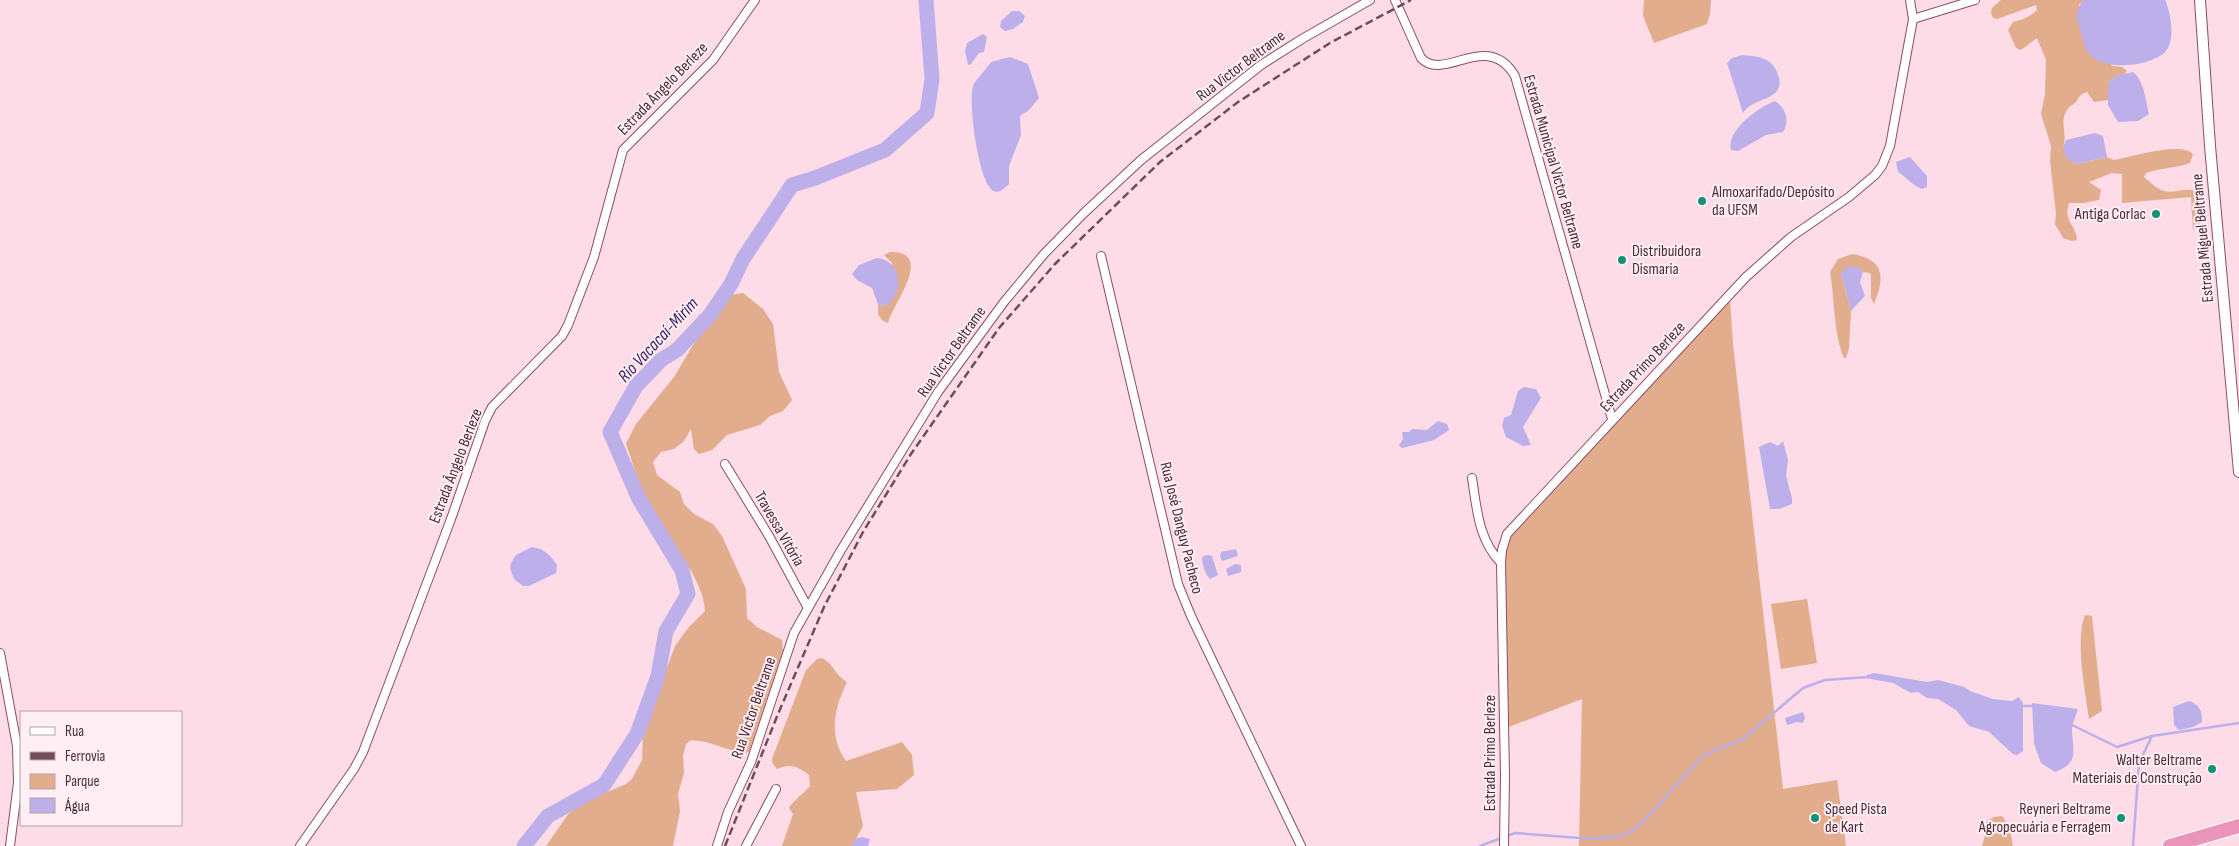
<svg xmlns="http://www.w3.org/2000/svg" width="2239" height="846" viewBox="0 0 2239 846" font-family="'Sofia Sans Condensed',sans-serif">
	<style>
		.green { fill: #e1ad8c }
		.water { fill: #bcafea }
		.lines { fill: none; stroke-linecap: round; stroke-linejoin: round }
		.stream { stroke: #bcafea; stroke-width: 2.5 }
		.river { stroke: #bcafea; stroke-width: 15 }
		.minor-casing { stroke: #904b69; stroke-width: 10 }
		.tertiary-casing { stroke: #904b69; stroke-width: 12 }
		.trunk-casing { stroke: #fff; stroke-width: 16 }
		.minor { stroke: #fff; stroke-width: 8 }
		.tertiary { stroke: #fff; stroke-width: 10 }
		.trunk { stroke: #ea94ba; stroke-width: 14 }
		.rail { stroke: #6f4e5b; stroke-width: 2.5; stroke-dasharray: 8 4; stroke-linecap: butt }
		.poi-dot { fill: #149278; stroke: #ffeef4; stroke-width: 2 }
		.labels { text-anchor: middle; dominant-baseline: central; stroke-width: 4; stroke-linejoin: round; paint-order: stroke }
		.street-label { font-size: 16px; fill: #4c2c39; stroke: #ffeef4 }
		.poi-label { font-size: 16px; fill: #4c2c39; stroke: #ffeef4; text-anchor: start }
		.water-label { font-size: 18px; font-style: italic; fill: #392367; stroke: #ffeef4 }
	</style>
	<rect width="100%" height="100%" fill="#fddbe7"/>
	<!-- green -->
	<g class="green">
		<polygon points="1644,0 1711,0 1710,14 1707,24 1654,43 1643,16"/>
		<path d="M 2001,0 L 2084,0 L 2079,5 L 2112,66 L 2122,67 L 2127,71 L 2124,75 L 2116,76 L 2108,83 L 2108,100 L 2094,102 L 2087,92 C 2080,94 2079,97 2076,102 C 2073,105 2069,106 2067,110 C 2059,121 2068,135 2063,148 L 2076,164 L 2107,157 L 2114,160 C 2131,157 2181,141 2193,154 L 2190,163 C 2176,168 2161,168 2146,173 L 2144,177 C 2150,182 2157,189 2164,191 C 2175,194 2186,186 2197,192 L 2202,216 L 2199,226 L 2193,230 L 2191,197 L 2122,203 L 2122,174 L 2112,173 L 2089,182 L 2101,190 L 2099,200 L 2084,203 L 2069,203 C 2063,222 2076,224 2077,240 L 2072,241 L 2063,238 L 2055,224 L 2056,214 L 2050,161 L 2051,146 L 2041,114 L 2045,94 L 2046,60 L 2037,38 L 2021,50 L 2016,48 L 2008,30 L 2013,22 C 2022,20 2030,17 2037,10 L 2036,5 L 1997,19 L 1993,18 L 1991,13 L 1992,8 Z"/>
		<path d="M 890,252 C 936,251 892,305 888,323 L 882,320 L 878,314 L 878,304 L 885,306 L 892,263 L 884,255 Z"/>
		<path d="M 1852,254 C 1885,259 1885,278 1874,304 L 1871,298 L 1871,275 L 1870,273 L 1863,272 L 1860,268 L 1841,274 L 1851,311 L 1849,348 L 1846,358 L 1844,358 C 1833,331 1835,300 1830,272 L 1838,259 Z"/>
		<path d="M 743,293 L 763,309 L 773,324 L 779,372 L 792,400 L 783,411 L 770,416 L 760,425 L 727,435 L 712,450 L 699,454 L 694,449 L 691,429 L 684,441 L 674,449 L 661,452 L 653,462 L 657,475 L 680,492 L 684,504 L 694,514 L 713,524 L 722,536 L 746,589 L 747,618 L 757,627 L 782,640 L 783,651 L 749,752 L 743,754 L 706,742 L 691,740 L 686,744 L 683,756 L 684,773 L 678,794 L 680,811 L 673,846 L 546,846 L 569,813 L 586,801 L 626,784 L 632,779 L 642,760 L 643,733 L 675,646 L 688,628 L 705,611 C 704,576 663,534 647,503 C 638,484 633,463 626,444 L 636,424 L 674,377 L 693,345 L 730,295 Z"/>
		<polygon points="1730,299 1733,344 1783,789 1837,780 1846,846 1579,846 1582,699 1506,728 1505,555 1510,538"/>
		<polygon points="1807,599 1817,663 1781,669 1771,604"/>
		<path d="M 2085,615 L 2092,616 L 2102,711 L 2089,719 C 2085,690 2075,640 2085,615 Z"/>
		<path d="M 822,658 C 834,664 835,675 847,682 C 834,709 828,735 846,761 L 902,742 L 912,755 L 914,775 L 897,789 L 856,792 L 863,826 L 852,846 L 782,846 L 793,814 L 789,808 C 792,802 805,792 810,786 L 809,775 C 798,766 790,763 777,769 L 773,764 L 772,759 L 806,670 L 817,659 Z"/>
		<polygon points="2002,816 2009,826 2013,846 1982,846 1986,832 1986,822 1994,817"/>
	</g>
	<!-- water -->
	<g class="water">
		<path d="M 2084,0 L 2165,0 C 2171,13 2176,41 2165,52 C 2151,66 2108,71 2092,57 C 2085,50 2082,38 2080,29 C 2076,18 2076,8 2084,0 Z"/>
		<polygon points="1012,11 1019,11 1025,16 1023,22 1013,29 1005,31 1000,27 1001,21"/>
		<polygon points="983,34 987,37 984,52 979,53 971,64 968,65 965,51 967,43"/>
		<path d="M 1742,55 C 1755,56 1770,57 1776,70 C 1791,102 1754,95 1743,113 L 1727,63 L 1732,58 Z"/>
		<path d="M 1010,57 L 1028,64 L 1039,98 L 1029,110 L 1020,116 L 1021,135 L 1009,166 L 1009,184 C 1005,188 998,195 992,190 C 978,179 968,103 973,86 C 974,82 988,67 991,62 Z"/>
		<path d="M 2133,72 C 2144,80 2146,102 2149,114 L 2138,121 L 2118,122 L 2108,105 L 2108,83 L 2116,76 Z"/>
		<path d="M 1775,101 C 1786,108 1790,121 1783,132 L 1766,135 L 1738,151 L 1731,150 C 1726,130 1759,107 1775,101 Z"/>
		<polygon points="2095,133 2103,136 2107,157 2076,164 2067,159 2063,148 2066,140"/>
		<path d="M 1910,157 L 1927,176 L 1927,187 L 1922,189 C 1913,186 1906,177 1898,172 L 1896,162 Z"/>
		<path d="M 877,258 C 901,259 906,295 885,306 L 878,304 L 872,288 L 857,280 L 852,274 L 859,265 Z"/>
		<polygon points="1849,267 1860,268 1863,272 1860,282 1865,296 1851,311 1841,274 1844,269"/>
		<polygon points="1524,387 1536,389 1541,398 1523,427 1531,445 1523,446 1506,437 1502,426 1504,418 1511,415 1518,391"/>
		<polygon points="1438,421 1447,424 1449,430 1434,440 1402,448 1399,445 1403,439 1402,432 1409,432 1412,429 1427,430"/>
		<polygon points="1783,441 1788,460 1786,476 1792,498 1792,504 1779,509 1770,509 1759,447 1770,442 1778,446"/>
		<path d="M 532,547 C 545,549 550,555 557,565 L 556,573 L 529,586 L 523,586 L 514,579 L 510,568 L 511,563 L 516,555 Z"/>
		<polygon points="1236,549 1238,556 1222,561 1220,556 1221,552"/>
		<path d="M 1207,555 L 1212,556 L 1218,575 L 1210,579 C 1205,574 1202,564 1202,557 Z"/>
		<polygon points="1235,564 1241,565 1241,572 1228,576 1226,569"/>
		<polygon points="1874,673 1927,682 1938,680 1964,687 1970,691 1993,699 2012,701 2019,697 2023,703 2023,751 2017,755 2013,754 1989,732 1969,726 1956,710 1938,699 1927,698 1918,692 1911,693 1893,683 1866,678 1867,675"/>
		<path d="M 2189,701 C 2200,705 2202,711 2202,722 L 2193,727 L 2179,730 L 2174,725 L 2173,707 Z"/>
		<path d="M 2032,703 L 2078,709 C 2076,715 2073,722 2072,728 C 2072,750 2081,762 2055,772 L 2041,763 L 2034,744 Z"/>
		<polygon points="1803,712 1805,718 1803,723 1797,722 1787,725 1785,718"/>
		<polygon points="862,837 870,839 868,846 852,846 855,839"/>
	</g>
	<g class="lines">
		<!-- stream -->
		<g class="stream">
			<polyline points="2021,706 2033,706"/>
			<polyline points="2070,724 2117,747 2152,736"/>
			<polyline points="1480,846 1515,833 1593,839 1625,835 1639,826 1704,755 1743,739 1803,688 1825,680 1869,677"/>
			<polyline points="2133,846 2139,763 2152,736 2239,723"/>
		</g>
		<!-- river -->
		<polyline class="river" points="524,846 548,816 604,785 637,734 658,676 666,631 688,594 682,570 639,499 610,432 636,386 661,360 677,350 710,315 731,284 743,259 792,185 815,178 885,150 927,113 932,79 926,0"/>
		<!-- minor casing -->
		<g class="minor-casing">
			<g id="minor">
				<path d="M 1395,0 L 1421,58 C 1444,83 1487,29 1515,76 L 1612,419"/>
				<polyline points="1910,0 1913,19"/>
				<polyline points="1101,256 1178,584 1191,616 1301,846"/>
				<polyline points="725,464 769,536 808,608"/>
				<path d="M 1472,478 C 1477,509 1478,539 1501,563"/>
				<polyline points="0,653 17,746 18,783 10,846"/>
				<polyline points="300,846 354,769 363,752 451,519 485,421 492,407 562,336 568,325 594,257 623,150 713,60 755,0"/>
				<polyline points="717,846 728,812 751,762 794,633 841,550 938,392 1004,302 1044,254 1084,213 1141,160 1261,65 1302,39 1370,0"/>
				<polyline points="746,846 776,789"/>
				<polyline points="1504,846 1505,775 1501,563 1502,550 1507,534 1746,277 1791,237 1849,197 1875,175 1882,166 1890,146 1913,19 1975,0"/>
			</g>
		</g>
		<!-- tertiary casing -->
		<g class="tertiary-casing">
			<polyline id="tertiary" points="2200,0 2210,146 2239,472"/>
		</g>
		<!-- trunk casing -->
		<g class="trunk-casing">
			<polyline id="trunk" points="2170,846 2239,826"/>
		</g>
		<!-- minor -->
		<use href="#minor" class="minor"/>
		<!-- tertiary -->
		<use href="#tertiary" class="tertiary"/>
		<!-- trunk -->
		<use href="#trunk" class="trunk"/>
		<!-- rail -->
		<polyline class="rail" points="725,846 778,714 824,607 863,532 911,454 999,328 1055,264 1160,162 1238,102 1330,43 1411,0"/>
	</g>
	<!-- markers -->
	<g class="poi-dot">
		<circle cx="1702" cy="201" r="5"/>
		<circle cx="2156" cy="214" r="5"/>
		<circle cx="1622" cy="260" r="5"/>
		<circle cx="2212" cy="769" r="5"/>
		<circle cx="1815" cy="818" r="5"/>
		<circle cx="2121" cy="818" r="5"/>
	</g>
	<g class="labels">
		<!-- street labels -->
		<g class="street-label">
			<text transform="translate(1241 66) rotate(-37)">Rua Victor Beltrame</text>
			<text transform="translate(663 89) rotate(-46)">Estrada Ângelo Berleze</text>
			<text transform="translate(1553 162) rotate(74)">Estrada Municipal Victor Beltrame</text>
			<text transform="translate(2203 238) rotate(-95)">Estrada Miguel Beltrame</text>
			<text transform="translate(952 352) rotate(-55)">Rua Victor Beltrame</text>
			<text transform="translate(1643 367) rotate(-47)">Estrada Primo Berleze</text>
			<text transform="translate(456 466) rotate(-69)">Estrada Ângelo Berleze</text>
			<text transform="translate(1181 528) rotate(76)">Rua José Danguy Pacheco</text>
			<text transform="translate(779 529) rotate(60)">Travessa Vitória</text>
			<text transform="translate(754 708) rotate(-71)">Rua Victor Beltrame</text>
			<text transform="translate(1490 753) rotate(-90)">Estrada Primo Berleze</text>
		</g>
		<!-- poi labels -->
		<g class="poi-label">
			<text x="1712" y="192">Almoxarifado/Depósito<tspan x="1712" dy="18">da UFSM</tspan></text>
			<text x="2146" y="214" text-anchor="end">Antiga Corlac</text>
			<text x="1632" y="251">Distribuidora<tspan x="1632" dy="18">Dismaria</tspan></text>
			<text x="2202" y="760" text-anchor="end">Walter Beltrame<tspan x="2202" dy="18">Materiais de Construção</tspan></text>
			<text x="1825" y="809">Speed Pista<tspan x="1825" dy="18">de Kart</tspan></text>
			<text x="2111" y="809" text-anchor="end">Reyneri Beltrame<tspan x="2111" dy="18">Agropecuária e Ferragem</tspan></text>
		</g>
		<!-- water labels -->
		<g class="water-label">
			<text transform="translate(658 340) rotate(-47)">Rio Vacacaí-Mirim</text>
		</g>
	</g>
	<!-- legend -->
	<rect x="20" y="711" width="162" height="115" fill="#ffeef4" stroke="#b7a0a9"/>
	<rect x="30" y="727" width="25" height="8" fill="#ffffff" stroke="#b7a0a9"/>
	<text x="65" y="736" font-size="15" fill="#4c2c39">Rua</text>
	<rect x="30" y="752" width="25" height="8" fill="#6f4e5b" stroke="#b7a0a9"/>
	<text x="65" y="761" font-size="15" fill="#4c2c39">Ferrovia</text>
	<rect x="30" y="774" width="25" height="15" fill="#e1ad8c" stroke="#b7a0a9"/>
	<text x="65" y="786" font-size="15" fill="#4c2c39">Parque</text>
	<rect x="30" y="798" width="25" height="15" fill="#bcafea" stroke="#b7a0a9"/>
	<text x="65" y="811" font-size="15" fill="#4c2c39">Água</text>
</svg>
